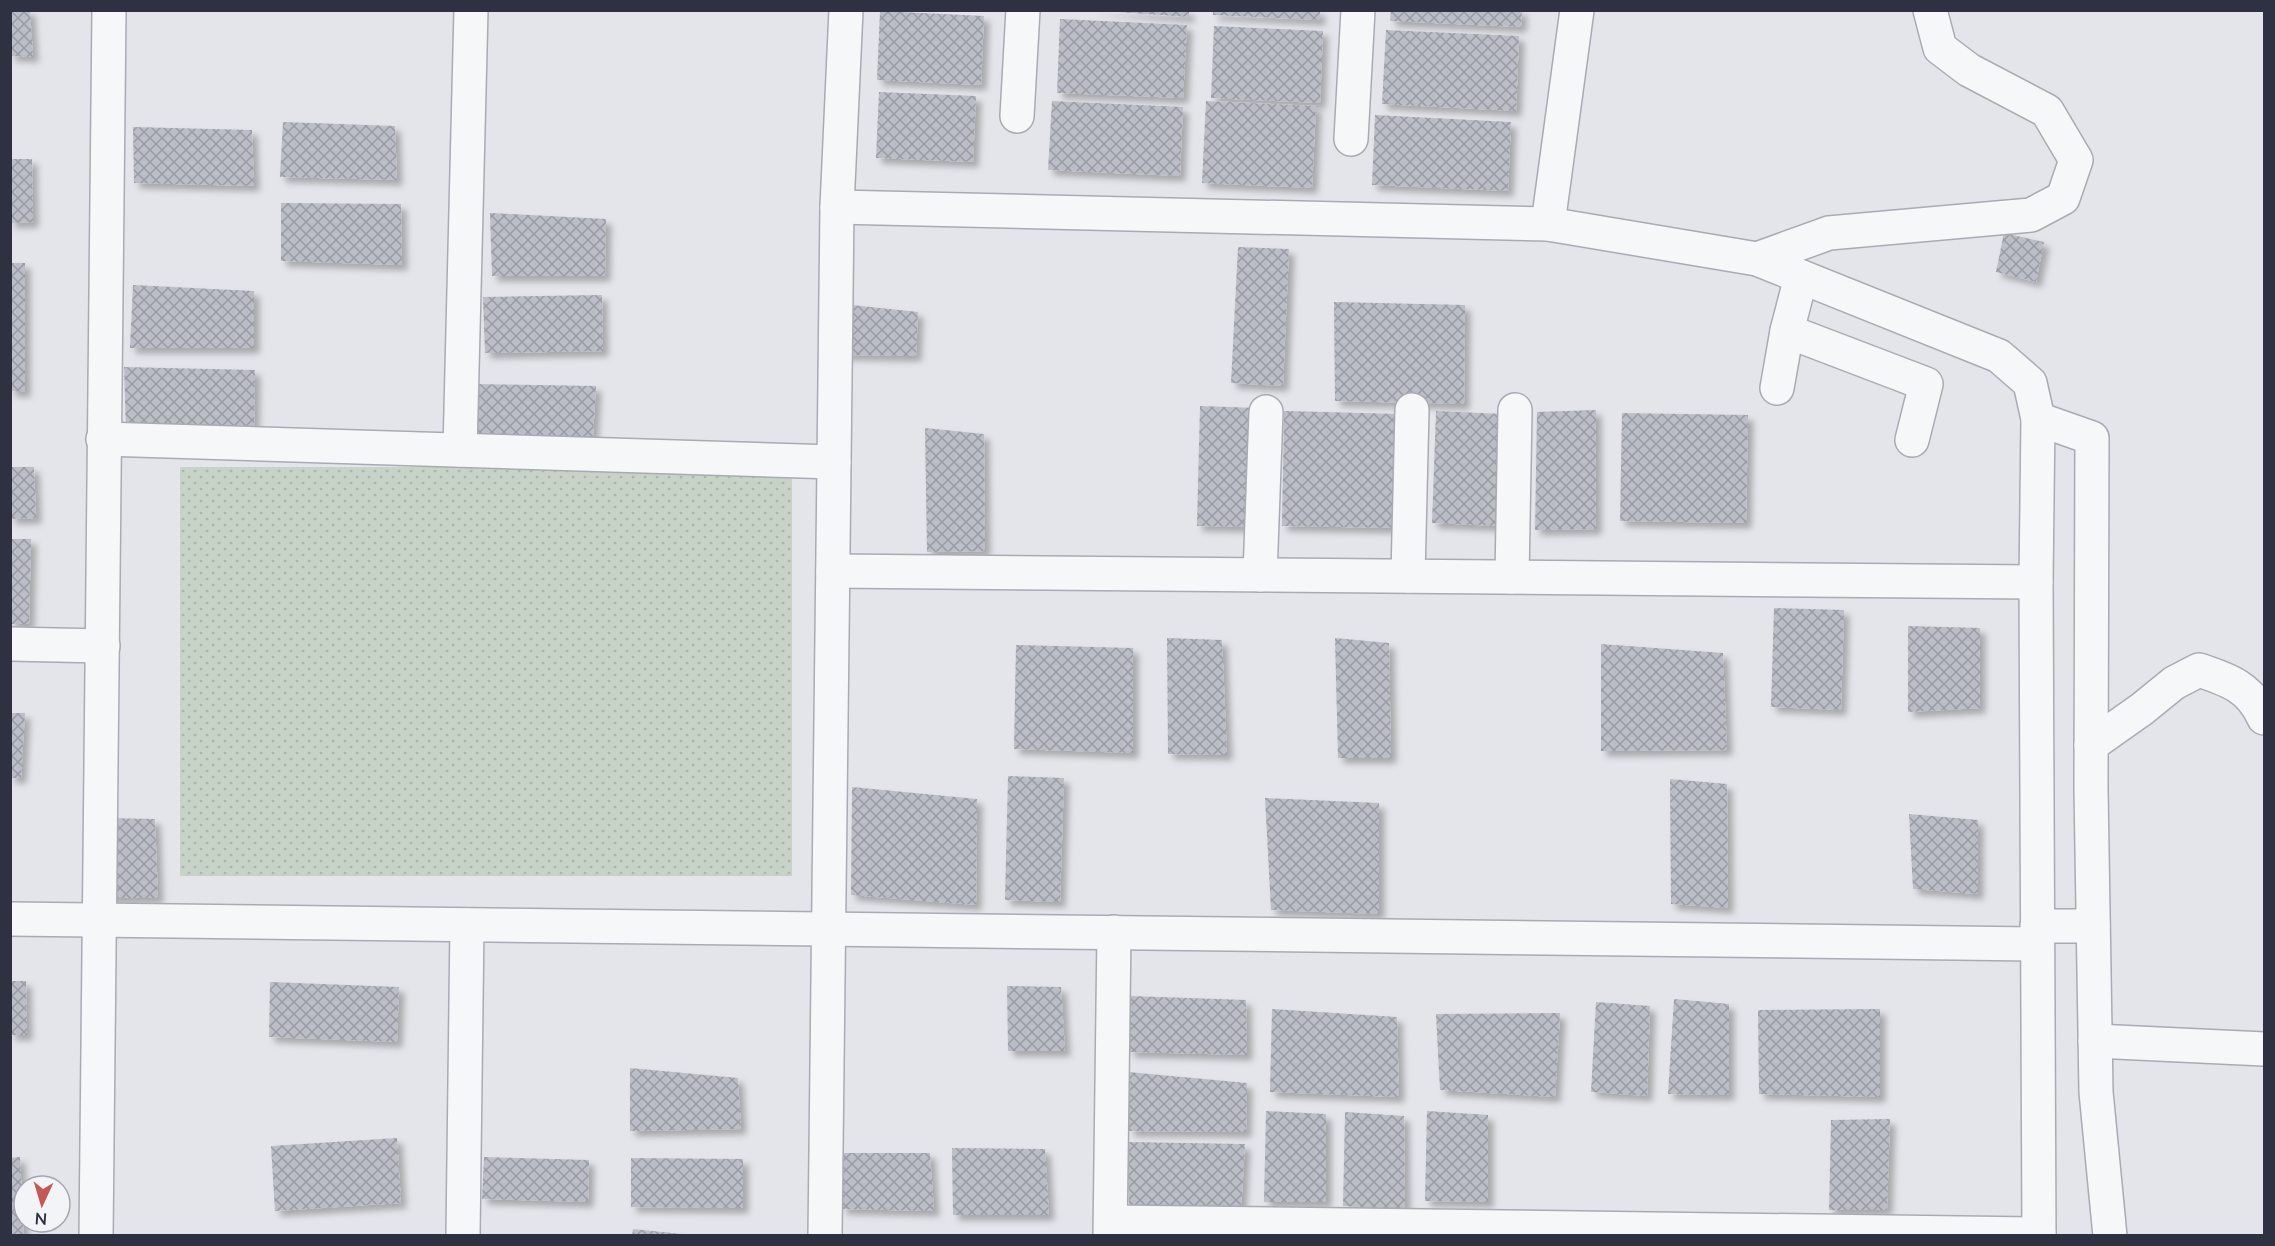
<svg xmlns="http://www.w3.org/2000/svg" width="2275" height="1246" viewBox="0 0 2275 1246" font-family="Lato,sans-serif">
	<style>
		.park { fill: url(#park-dots) }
		.building { fill: url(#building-cross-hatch); filter: url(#shadow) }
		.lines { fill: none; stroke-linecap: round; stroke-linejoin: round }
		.minor-casing { stroke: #a9abb4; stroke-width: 36 }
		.minor { stroke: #f6f7f9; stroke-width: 33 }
	</style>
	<defs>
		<pattern id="park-dots" width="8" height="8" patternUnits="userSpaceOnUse" patternTransform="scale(1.5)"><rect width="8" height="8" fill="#c7d3c6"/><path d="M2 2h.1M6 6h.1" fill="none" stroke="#abb6ab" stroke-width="1.8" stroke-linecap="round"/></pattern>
		<pattern id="building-cross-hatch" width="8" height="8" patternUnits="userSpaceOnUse" patternTransform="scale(1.5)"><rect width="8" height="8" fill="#bbbec7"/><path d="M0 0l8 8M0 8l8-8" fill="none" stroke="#989ba3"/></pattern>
		<filter id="shadow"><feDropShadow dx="5.5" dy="5.5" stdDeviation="3" flood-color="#0004"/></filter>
	</defs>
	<rect width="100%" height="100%" fill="#e4e5ea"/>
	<!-- park -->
	<rect class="park" x="180" y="467" width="612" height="409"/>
	<!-- building -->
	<g class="building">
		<polygon points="10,10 30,10 33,57 10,56"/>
		<polygon points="1089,10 1189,10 1189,17"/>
		<polygon points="1213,10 1320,10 1320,20 1213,15"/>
		<polygon points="1391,10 1522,10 1521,27 1390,21"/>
		<polygon points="880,11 984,16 981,85 877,80"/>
		<polygon points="1060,19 1187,25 1183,98 1057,93"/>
		<polygon points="1214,26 1323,31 1320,103 1211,98"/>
		<polygon points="1386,30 1519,36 1516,111 1382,104"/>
		<polygon points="879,92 976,96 973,162 876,158"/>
		<polygon points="1052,101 1183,107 1180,176 1048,170"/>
		<polygon points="1206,101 1316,106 1312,188 1202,183"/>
		<polygon points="1375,115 1511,122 1508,191 1372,185"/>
		<polygon points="283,122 395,126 397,180 280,177"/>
		<polygon points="133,127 252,130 254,186 134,183"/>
		<polygon points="10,159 32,159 33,222 10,223"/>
		<polygon points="281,203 401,204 402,265 281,261"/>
		<polygon points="490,213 606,219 605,276 492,276"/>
		<polygon points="2004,233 2044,242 2036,282 1996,272"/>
		<polygon points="1238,247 1289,249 1283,386 1231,383"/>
		<polygon points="10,263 25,263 25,392 10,391"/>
		<polygon points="133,285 254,291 254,348 130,348"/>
		<polygon points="602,295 603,351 485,353 483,297"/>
		<polygon points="1334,302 1465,305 1464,404 1335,401"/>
		<polygon points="842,304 918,312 916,356 842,355"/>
		<polygon points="124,367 255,370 254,428 126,430"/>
		<polygon points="476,384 596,386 593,436 476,436"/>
		<polygon points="1200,406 1257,408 1254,527 1197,526"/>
		<polygon points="1596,410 1596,529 1535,530 1537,412"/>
		<polygon points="1284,411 1400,414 1398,528 1282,526"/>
		<polygon points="1436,411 1503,414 1499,526 1432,523"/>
		<polygon points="1622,413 1748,415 1746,523 1620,521"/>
		<polygon points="925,428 984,434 985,551 927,552"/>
		<polygon points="10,467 34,467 36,518 10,519"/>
		<polygon points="10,539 31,539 29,624 10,624"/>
		<polygon points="1774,608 1844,610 1841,710 1771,707"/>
		<polygon points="1908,626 1980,628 1980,708 1908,712"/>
		<polygon points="1167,638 1222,640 1227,755 1168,754"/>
		<polygon points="1335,638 1389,643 1391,758 1338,758"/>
		<polygon points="1601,644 1723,653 1727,750 1601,751"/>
		<polygon points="1016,645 1133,648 1133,753 1014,749"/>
		<polygon points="10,713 25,713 21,778 10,778"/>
		<polygon points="1008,776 1064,778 1060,902 1005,900"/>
		<polygon points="1670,779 1727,784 1728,908 1671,904"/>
		<polygon points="852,787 977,799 976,905 851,895"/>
		<polygon points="1265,798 1379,803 1379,914 1271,910"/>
		<polygon points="1909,814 1978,820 1978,894 1913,889"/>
		<polygon points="107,818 155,819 158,898 108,898"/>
		<polygon points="10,981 26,981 27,1035 10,1035"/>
		<polygon points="270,982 399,987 397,1042 269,1037"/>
		<polygon points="1007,986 1061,987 1065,1051 1008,1051"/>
		<polygon points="1130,996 1246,1000 1247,1055 1129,1052"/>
		<polygon points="1674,999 1729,1004 1729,1095 1668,1094"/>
		<polygon points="1596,1002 1650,1006 1647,1096 1591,1092"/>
		<polygon points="1272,1009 1397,1017 1399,1097 1270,1092"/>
		<polygon points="1880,1009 1880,1097 1759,1094 1758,1010"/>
		<polygon points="1560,1013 1555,1097 1440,1090 1436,1014"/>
		<polygon points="630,1068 738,1078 741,1129 630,1131"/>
		<polygon points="1128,1072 1247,1083 1246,1132 1129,1131"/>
		<polygon points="1266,1111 1326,1114 1326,1202 1264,1202"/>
		<polygon points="1427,1111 1488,1115 1488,1202 1425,1201"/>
		<polygon points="1345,1112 1404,1116 1405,1209 1343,1206"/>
		<polygon points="1890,1119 1887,1210 1829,1210 1831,1120"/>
		<polygon points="397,1138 401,1203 275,1211 271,1146"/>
		<polygon points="1127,1142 1245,1144 1241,1212 1129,1209"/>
		<polygon points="952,1148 1045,1149 1049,1215 953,1215"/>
		<polygon points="841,1153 930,1153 934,1211 841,1209"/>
		<polygon points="20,1157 24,1236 10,1236 10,1158"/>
		<polygon points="484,1157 589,1160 588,1202 482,1199"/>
		<polygon points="631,1158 743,1159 743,1208 631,1207"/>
		<polygon points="633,1229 682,1234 682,1236 632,1236"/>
	</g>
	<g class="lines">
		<!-- minor casing -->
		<g class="minor-casing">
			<g id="minor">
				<polyline points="1017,116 1023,10"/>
				<polyline points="1351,139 1358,10"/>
				<polyline points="837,207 1548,224 1757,259 1999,356 2030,383 2038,419 2036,582 2039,1236"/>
				<polyline points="1548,224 1577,10"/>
				<polyline points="1757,259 1829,233 2031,215 2063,198 2076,160 2047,111 1969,70 1940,48 1930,10"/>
				<polyline points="1787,331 1926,384 1912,440"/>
				<polyline points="1777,388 1787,331 1801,277"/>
				<polyline points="2038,419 2092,438 2091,789 2096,1092 2110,1236"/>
				<polyline points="103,439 834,462"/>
				<polyline points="460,450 471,10"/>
				<polyline points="833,571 2036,582"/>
				<polyline points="1260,575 1266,412"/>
				<polyline points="1408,576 1412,410"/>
				<polyline points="1512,577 1515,410"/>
				<polyline points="10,644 103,646"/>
				<path d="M 2091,745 L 2142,709 L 2174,683 L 2199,670 C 2229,680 2250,687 2264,718"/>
				<polyline points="10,919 2037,944"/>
				<polyline points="2037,926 2093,926"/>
				<polyline points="2095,1041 2264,1049"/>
				<polyline points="1111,1222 2039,1234"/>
				<polyline points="96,1236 109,10"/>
				<polyline points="463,1236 467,925"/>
				<polyline points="825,1236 837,207 846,10"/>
				<polyline points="1110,1236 1114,932"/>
			</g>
		</g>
		<!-- minor -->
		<use href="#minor" class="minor"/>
	</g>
	<!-- border -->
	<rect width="2275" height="1246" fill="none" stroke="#2d3141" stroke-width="24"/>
	<!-- north arrow -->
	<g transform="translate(42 1204) rotate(184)"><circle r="28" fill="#f3f4f8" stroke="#a4a6af" stroke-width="1.5"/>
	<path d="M0-4.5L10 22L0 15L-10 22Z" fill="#c35855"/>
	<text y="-9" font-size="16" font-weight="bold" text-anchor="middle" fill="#2d3141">N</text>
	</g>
</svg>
